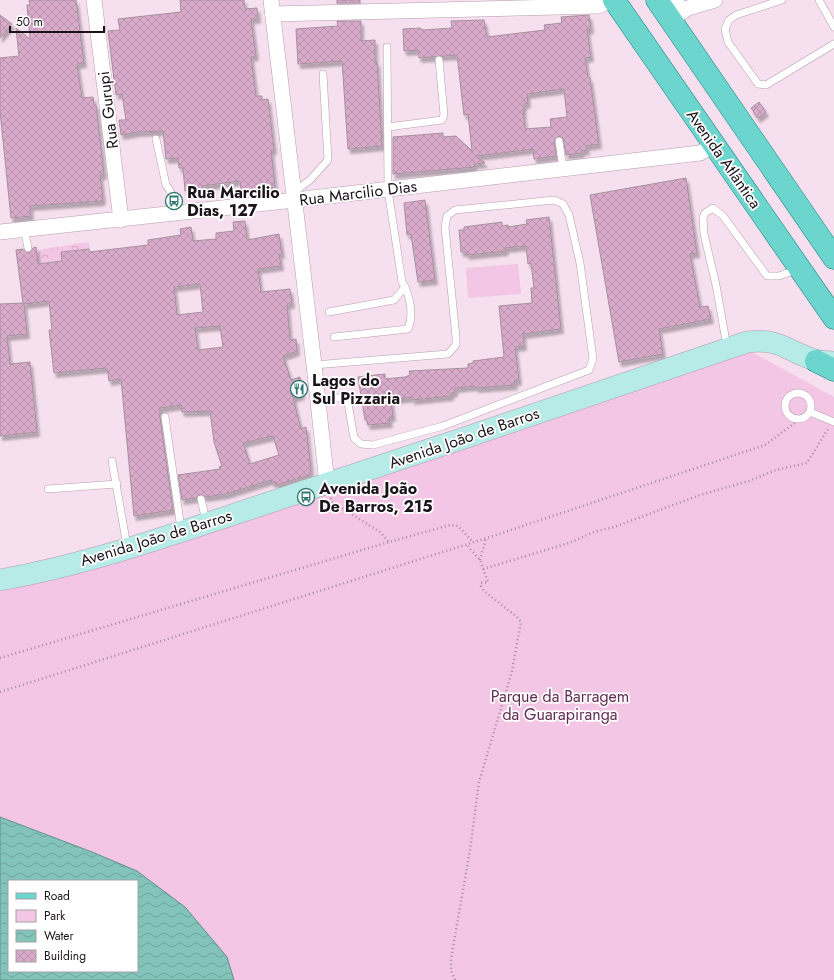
<svg xmlns="http://www.w3.org/2000/svg" width="834" height="980" viewBox="0 0 834 980" font-family="Jost,sans-serif">
	<style>
		.forest { fill: url(#forest-crowns) }
		.green { fill: #f2c6e4 }
		.water { fill: url(#water-waves); stroke: #638e89; fill-rule: evenodd }
		.building { fill: url(#building-cross-hatch); stroke: #a6919f; fill-rule: evenodd; filter: url(#shadow) }
		.lines { fill: none; stroke-linecap: round; stroke-linejoin: round }
		.lane-casing { stroke: #b49eac; stroke-width: 8 }
		.street-casing { stroke: #b49eac; stroke-width: 16 }
		.secondary-casing { stroke: #b49eac; stroke-width: 22 }
		.primary-casing { stroke: #10807a; stroke-width: 23 }
		.path { stroke: #a08f9a; stroke-width: 2.5; stroke-dasharray: 1 3; stroke-linecap: butt }
		.lane { stroke: #fff; stroke-width: 7 }
		.street { stroke: #fff; stroke-width: 15 }
		.secondary { stroke: #b6ebe7; stroke-width: 21 }
		.primary { stroke: #6cd6ce; stroke-width: 22 }
		.labels { text-anchor: middle; dominant-baseline: central; stroke-width: 3.5; stroke-linejoin: round; paint-order: stroke }
		.street-label { font-size: 16px; fill: #1a1318; stroke: #fff }
		.poi-label { font-size: 16px; font-weight: bold; fill: #1a1318; stroke: #fff; text-anchor: start }
		.park-label { font-size: 16px; fill: #612a53; stroke: #fff }
	</style>
	<defs>
		<pattern id="forest-crowns" width="20" height="18" patternUnits="userSpaceOnUse"><rect width="20" height="18" fill="#f2c6e4"/><path d="M2 6a3 3 0 1 1 6 0M12 15a3 3 0 1 1 6 0" fill="none" stroke="#cfa9c3"/></pattern>
		<pattern id="water-waves" width="16" height="10" patternUnits="userSpaceOnUse"><rect width="16" height="10" fill="#82c3ba"/><path d="M0 5q4-4 8 0t8 0" fill="none" stroke="#70a79f"/></pattern>
		<pattern id="building-cross-hatch" width="8" height="8" patternUnits="userSpaceOnUse"><rect width="8" height="8" fill="#d9abca"/><path d="M0 0l8 8M0 8l8-8" fill="none" stroke="#ba92ad"/></pattern>
		<filter id="shadow"><feDropShadow dx="2.5" dy="4.5" stdDeviation="1" flood-color="#0004"/></filter>
	</defs>
	<rect width="100%" height="100%" fill="#f6dfee"/>
	<!-- forest -->
	<polygon class="forest" points="89,242 91,257 22,278 17,253"/>
	<!-- green -->
	<g class="green">
		<polygon points="518,264 521,294 468,298 466,268"/>
		<polygon points="750,351 834,397 834,980 234,980 227,957 185,907 137,871 92,852 0,817 0,588"/>
	</g>
	<!-- water -->
	<path class="water" d="M 0,817 L 92,852 L 137,871 L 185,907 L 227,957 L 234,980 L 0,980 ZM 9,881 L 137,881 L 137,971 L 9,971 Z"/>
	<!-- building -->
	<g class="building">
		<polygon points="29,0 76,0 84,63 77,64 82,98 93,97 94,105 96,105 104,175 100,175 103,199 102,201 30,206 31,216 11,218 0,111 0,58 19,56 16,28 30,39 27,5 30,5"/>
		<polygon points="180,0 244,0 245,9 257,8 258,19 251,19 256,56 251,57 256,96 262,96 262,100 268,99 274,150 271,150 275,187 241,191 240,181 202,186 203,189 185,191 183,168 179,168 178,158 166,159 163,131 137,132 121,135 119,120 126,120 122,94 116,95 108,31 120,30 118,19 181,12"/>
		<rect x="337" y="0" width="23" height="3"/>
		<polygon points="0,15 12,24 0,38"/>
		<path d="M 589,15 L 591,29 L 587,30 L 591,57 L 585,58 L 588,78 L 590,78 L 599,144 L 586,146 L 587,150 L 581,151 L 582,153 L 566,155 L 563,138 L 558,136 L 554,141 L 556,156 L 534,159 L 533,149 L 477,156 L 485,163 L 474,164 L 475,167 L 393,174 L 393,137 L 443,133 L 443,137 L 456,136 L 472,151 L 468,114 L 464,115 L 457,55 L 419,58 L 418,50 L 404,51 L 403,29 L 420,28 L 423,30 L 452,28 L 451,21 L 484,20 L 487,37 L 545,30 L 544,25 L 562,23 L 561,17 ZM 564,89 L 567,117 L 550,119 L 551,127 L 525,129 L 523,109 L 524,108 L 524,104 L 528,103 L 527,94 Z"/>
		<polygon points="337,21 361,21 361,41 375,40 375,63 377,62 382,146 348,149 342,61 298,64 296,29 338,26"/>
		<polygon points="759,102 766,112 758,118 751,108"/>
		<polygon points="686,178 697,253 690,254 700,307 708,306 711,319 659,329 663,354 619,362 590,195"/>
		<polygon points="425,200 435,280 418,282 411,234 407,235 404,203"/>
		<polygon points="549,217 561,329 523,334 524,346 515,347 519,381 514,381 515,385 476,388 475,386 455,388 455,392 451,393 451,396 412,400 412,397 391,400 393,417 389,417 390,423 368,425 367,420 365,420 358,377 385,374 385,379 405,377 410,375 409,371 468,368 468,364 473,363 473,361 504,357 499,306 532,303 531,288 534,288 531,263 528,264 526,246 505,248 506,251 467,255 466,252 461,252 459,230 464,230 464,227 502,222 502,226 508,225 508,227 527,224 526,220"/>
		<path d="M 245,221 L 247,240 L 279,234 L 282,254 L 279,254 L 281,266 L 258,269 L 261,292 L 290,289 L 292,304 L 287,304 L 290,340 L 296,339 L 297,351 L 283,356 L 291,380 L 300,377 L 302,395 L 293,398 L 301,429 L 306,427 L 311,470 L 309,475 L 277,485 L 276,482 L 272,483 L 271,480 L 226,494 L 205,497 L 200,494 L 196,498 L 182,500 L 178,475 L 220,469 L 219,467 L 222,466 L 214,442 L 210,411 L 182,412 L 181,405 L 160,408 L 160,418 L 173,510 L 134,516 L 121,379 L 109,381 L 107,368 L 54,373 L 49,330 L 52,330 L 49,301 L 24,304 L 27,334 L 7,336 L 10,364 L 30,362 L 37,432 L 0,436 L 0,304 L 23,303 L 16,250 L 23,249 L 29,253 L 33,248 L 36,247 L 38,264 L 62,261 L 61,252 L 89,249 L 89,252 L 148,245 L 148,240 L 181,235 L 180,229 L 191,227 L 193,241 L 216,239 L 216,233 L 234,231 L 233,222 ZM 200,284 L 203,312 L 177,315 L 174,287 ZM 220,326 L 223,347 L 198,350 L 195,328 ZM 273,436 L 279,455 L 250,464 L 243,443 Z"/>
	</g>
	<g class="lines">
		<!-- lane casing -->
		<g class="lane-casing">
			<g id="lane">
				<polyline points="782,0 736,15 729,20 725,29 728,42 758,84 766,85 834,44"/>
				<polyline points="819,0 834,27"/>
				<polyline points="388,127 442,120 444,115 439,60"/>
				<path d="M 156,139 L 166,185 C 174,194 173,202 173,214"/>
				<polyline points="559,141 563,169"/>
				<polyline points="294,192 310,180 328,160 323,74"/>
				<polyline points="24,229 28,248"/>
				<polyline points="329,312 394,300 405,287"/>
				<path d="M 334,337 L 408,329 C 414,314 410,295 402,282 L 388,190 L 387,47"/>
				<polyline points="727,347 716,285 704,234 703,218 705,213 713,208 723,216 767,276 779,276 798,269"/>
				<polyline points="314,365 448,354 456,345 456,337 445,227 447,216 455,210 554,200 563,204 569,215 580,263 593,359 589,370 443,426 373,445 361,444 354,438 347,397 318,400"/>
				<circle cx="798" cy="406" r="13"/>
				<polyline points="810,412 834,422"/>
				<polyline points="165,417 181,529"/>
				<polyline points="112,461 127,546"/>
				<polyline points="48,489 117,484"/>
				<polyline points="201,499 206,521"/>
			</g>
		</g>
		<!-- street casing -->
		<g class="street-casing">
			<g id="street">
				<polyline points="94,0 121,220"/>
				<polyline points="271,0 314,365 327,484"/>
				<polyline points="664,11 677,0"/>
				<polyline points="273,14 598,6 612,0"/>
				<polyline points="670,20 688,8 715,0"/>
				<polyline points="0,232 295,200 700,153 714,145"/>
			</g>
		</g>
		<!-- secondary casing -->
		<g class="secondary-casing">
			<path id="secondary" d="M 0,580 C 96,563 188,529 280,499 C 436,448 592,395 747,342 C 781,338 786,351 815,360 C 820,362 828,361 834,362"/>
		</g>
		<!-- primary casing -->
		<g class="primary-casing">
			<g id="primary">
				<polyline points="614,0 834,318"/>
				<polyline points="657,0 834,258"/>
				<polyline points="816,361 834,370"/>
			</g>
		</g>
		<!-- path -->
		<g class="path">
			<polyline points="331,498 332,502 380,532 389,542 450,525 458,526 473,542"/>
			<polyline points="480,560 486,538"/>
			<polyline points="483,569 569,543 594,532 614,527 700,495 749,481 776,470 807,463 828,429"/>
			<polyline points="0,658 389,542"/>
			<polyline points="0,692 490,537 765,445 800,419"/>
			<polyline points="455,980 451,970 451,959 470,850 479,782 512,671 521,622 517,617 484,591 481,586 481,583 488,582 480,560 466,544"/>
		</g>
		<!-- lane -->
		<use href="#lane" class="lane"/>
		<!-- street -->
		<use href="#street" class="street"/>
		<!-- secondary -->
		<use href="#secondary" class="secondary"/>
		<!-- primary -->
		<use href="#primary" class="primary"/>
	</g>
	<!-- icons -->
	<defs>
		<g id="bus-ring" transform="scale(0.9)"><circle r="9.5" fill="#fff" stroke="#317870" stroke-width="1.5"/><path d="M-5-6H5V4H4V6H2V4H-2V6H-4V4H-5ZM-3.5-4V0h7V-4ZM-3.5 1.2v1.5H-2V1.2ZM2 1.2v1.5H3.5V1.2Z" fill="#317870"/></g>
		<g id="restaurant-ring" transform="scale(0.9)"><circle r="9.5" fill="#fff" stroke="#317870" stroke-width="1.5"/><path d="M-5-6h1v4h1v-4h1v4h1v-4h1v5L-1.5 .5V6h-2V.5L-5-1ZM5-6V6H3V1.5H1.5Q1.5-4 5-6Z" fill="#317870"/></g>
	</defs>
	<g fill-rule="evenodd">
		<use href="#bus-ring" x="174" y="201"/>
		<use href="#restaurant-ring" x="299" y="389"/>
		<use href="#bus-ring" x="306" y="497"/>
	</g>
	<g class="labels">
		<!-- street labels -->
		<g class="street-label">
			<text transform="translate(108 110) rotate(-97)">Rua Gurupi</text>
			<text transform="translate(724 159) rotate(55)">Avenida Atlântica</text>
			<text transform="translate(358 193) rotate(-7)">Rua Marcilio Dias</text>
			<text transform="translate(464 438) rotate(-19)">Avenida João de Barros</text>
			<text transform="translate(156 538) rotate(-17)">Avenida João de Barros</text>
		</g>
		<!-- poi labels -->
		<g class="poi-label">
			<text x="187" y="192">Rua Marcilio<tspan x="187" dy="18">Dias, 127</tspan></text>
			<text x="312" y="380">Lagos do<tspan x="312" dy="18">Sul Pizzaria</tspan></text>
			<text x="319" y="488">Avenida João<tspan x="319" dy="18">De Barros, 215</tspan></text>
		</g>
		<!-- park labels -->
		<g class="park-label">
			<text x="560" y="696">Parque da Barragem<tspan x="560" dy="18">da Guarapiranga</tspan></text>
		</g>
	</g>
	<!-- legend -->
	<rect x="8" y="880" width="130" height="92" fill="#ffffff" stroke="#a3a1a3"/>
	<rect x="16" y="893" width="20" height="6" fill="#6cd6ce" stroke="#a3a1a3"/>
	<text x="44" y="900" font-size="12" fill="#1a1318">Road</text>
	<rect x="16" y="910" width="20" height="12" fill="#f2c6e4" stroke="#a3a1a3"/>
	<text x="44" y="920" font-size="12" fill="#1a1318">Park</text>
	<rect x="16" y="930" width="20" height="12" fill="url(#water-waves)" stroke="#a3a1a3"/>
	<text x="44" y="940" font-size="12" fill="#1a1318">Water</text>
	<rect x="16" y="950" width="20" height="12" fill="url(#building-cross-hatch)" stroke="#a3a1a3"/>
	<text x="44" y="960" font-size="12" fill="#1a1318">Building</text>
	<!-- scale -->
	<path d="M10 26v6h94v-6" fill="none" stroke="#1a1318" stroke-width="2"/>
	<text x="16" y="26" font-size="12" fill="#1a1318" stroke="#ffffff" stroke-width="3" paint-order="stroke">50 m</text>
</svg>
